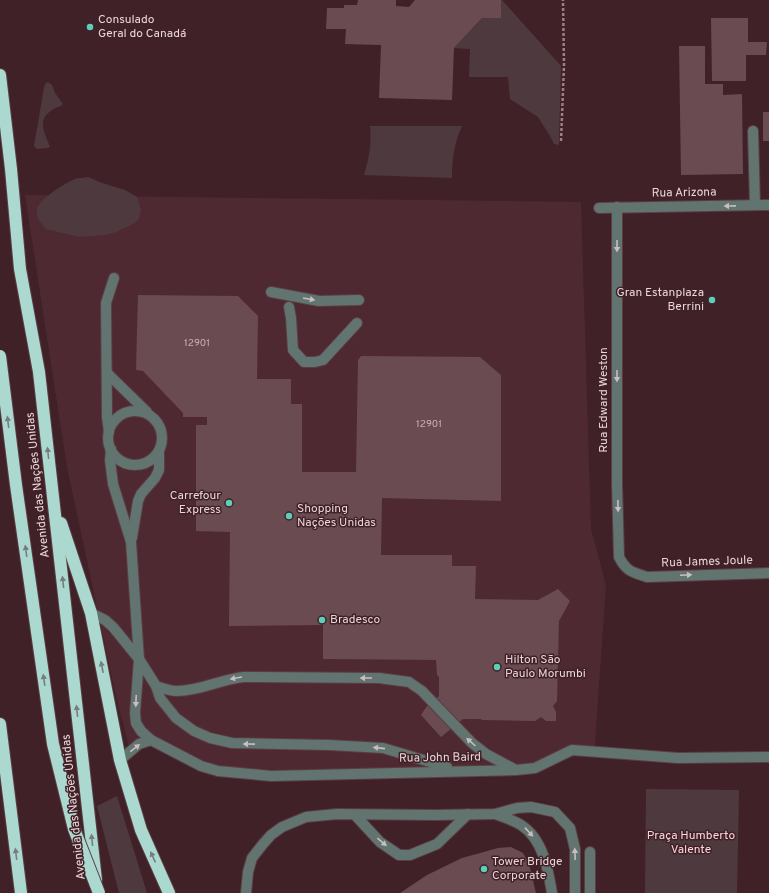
<svg xmlns="http://www.w3.org/2000/svg" width="769" height="893" viewBox="0 0 769 893" font-family="Overpass,sans-serif">
	<style>
		.built { fill: #4f2932 }
		.green { fill: #4e3a3e }
		.building { fill: #694b51 }
		.lines { fill: none; stroke-linecap: round; stroke-linejoin: round }
		.minor-casing { stroke: #5b3e44; stroke-width: 12 }
		.highway-casing { stroke: #5b3e44; stroke-width: 14 }
		.path { stroke: #9b8187; stroke-width: 2.5; stroke-dasharray: 3 2; stroke-linecap: butt }
		.minor { stroke: #627470; stroke-width: 10 }
		.highway { stroke: #acd9cf; stroke-width: 12 }
		.highway-bridge-casing { stroke: #5b3e44; stroke-width: 14; stroke-linecap: butt }
		.highway-bridge { stroke: #acd9cf; stroke-width: 12 }
		.oneway { fill: #c8bdbf }
		.oneway2 { fill: #767d7c }
		.poi-dot { fill: #5cceba; stroke: #402128; stroke-width: 1.5 }
		.labels { text-anchor: middle; dominant-baseline: central; stroke-width: 3; stroke-linejoin: round; paint-order: stroke }
		.number-label { font-size: 10px; fill: #cab2b7 }
		.poi-label { font-size: 12px; fill: #ead5d9; stroke: #402128; text-anchor: start }
		.street-label { font-size: 12px; fill: #ead5d9; stroke: #402128 }
		.park-label { font-size: 12px; fill: #fbd5dc; stroke: #402128 }
	</style>
	<rect width="100%" height="100%" fill="#402128"/>
	<!-- built -->
	<polygon class="built" points="25,195 581,202 591,529 606,585 594,756 573,756 553,759 535,768 271,776 218,771 151,740 130,751 116,696 67,467"/>
	<!-- green -->
	<g class="green">
		<polygon points="501,0 502,0 561,66 559,145 554,144 550,136 538,117 510,99 508,77 469,77 470,49 454,48 482,18 501,18"/>
		<path d="M 48,82 L 52,85 L 55,93 L 63,104 C 61,107 56,107 52,110 C 36,120 45,133 50,147 L 47,148 L 37,149 L 34,146 L 44,88 L 45,84 Z"/>
		<path d="M 370,126 L 462,126 C 454,143 452,160 452,178 L 364,175 C 369,159 372,143 370,126 Z"/>
		<path d="M 88,177 L 102,183 L 125,190 L 137,197 L 141,209 L 139,219 L 135,223 L 116,232 L 105,235 L 79,237 L 46,229 C 41,223 36,218 37,210 C 38,199 68,181 78,178 C 81,178 85,178 88,177 Z"/>
		<polygon points="646,789 739,790 737,893 645,893"/>
		<polygon points="117,796 147,893 119,893 97,806"/>
	</g>
	<!-- building -->
	<g class="building">
		<polygon points="358,0 396,0 396,6 409,7 415,0 501,0 501,18 482,18 454,48 452,100 379,98 381,45 345,44 346,29 326,29 327,8 344,8 344,5 357,5"/>
		<polygon points="711,18 748,18 748,42 767,42 766,55 746,55 746,81 712,81"/>
		<polygon points="679,46 705,46 705,84 723,84 723,95 742,94 743,174 681,175"/>
		<rect x="763" y="112" width="6" height="29"/>
		<polygon points="138,295 238,296 258,316 257,379 291,379 291,404 302,404 302,472 356,472 358,360 361,356 480,357 501,375 501,501 382,498 381,555 452,555 452,566 476,566 475,599 538,600 558,589 570,601 559,621 557,701 553,706 556,712 556,721 546,721 541,717 535,721 482,720 481,719 463,719 441,737 421,715 427,706 439,696 439,677 437,675 436,660 323,659 323,625 229,626 230,532 196,531 196,425 207,425 207,417 183,417 183,413 143,371 136,370"/>
		<polygon points="511,847 523,853 529,864 536,893 400,893 427,875 462,858 498,848"/>
	</g>
	<g class="lines">
		<!-- minor casing -->
		<g class="minor-casing">
			<g id="minor">
				<polyline points="753,131 755,205"/>
				<path d="M 617,207 L 617,484 L 619,557 C 626,571 632,572 647,577 L 769,573"/>
				<polyline points="599,208 769,205"/>
				<polyline points="271,292 319,301 359,300"/>
				<polyline points="289,307 291,318 293,350 304,362 315,362 323,360 357,323"/>
				<polyline points="107,373 147,412"/>
				<circle cx="135" cy="438" r="27"/>
				<polyline points="109,432 107,417 106,303 114,278"/>
				<path d="M 111,449 L 110,460 L 113,484 L 131,542 L 139,659 L 156,686 C 162,688 170,691 177,691 C 201,691 221,679 244,677 L 379,678 L 409,682 L 422,691 L 472,743 L 486,754 L 514,769"/>
				<polyline points="132,538 138,501 141,494 155,478 159,470 159,451"/>
				<polyline points="91,613 105,620 113,627 139,659 135,713 136,723 141,731 151,740 201,766 218,771 271,776 516,770 535,768 572,750 678,758 769,757"/>
				<polyline points="156,686 160,698 176,718 194,731 210,738 232,743 329,745 383,748 447,767"/>
				<polyline points="120,760 139,744 151,740"/>
				<path d="M 495,814 C 503,817 513,820 521,825 C 543,839 548,869 552,893"/>
				<polyline points="355,815 380,842 399,855 410,855 437,844 468,814"/>
				<polyline points="246,893 248,872 252,858 263,844 271,835 282,827 306,817 337,814 435,815 495,814 517,808 531,807 555,812 570,828 575,849 575,893"/>
				<polyline points="590,893 590,852"/>
			</g>
		</g>
		<!-- highway casing -->
		<g class="highway-casing">
			<g id="highway">
				<polyline points="0,75 11,169 20,269 39,372 96,880"/>
				<polyline points="61,523 91,613 120,760 141,830 169,893"/>
				<polyline points="0,724 21,893"/>
			</g>
		</g>
		<!-- path -->
		<polyline class="path" points="561,141 564,65 563,0"/>
		<!-- minor -->
		<use href="#minor" class="minor"/>
		<!-- highway -->
		<use href="#highway" class="highway"/>
		<!-- highway-bridge casing -->
		<g class="highway-bridge-casing">
			<polyline id="highway-bridge" points="0,356 16,485 53,744 74,829 99,893"/>
		</g>
		<!-- highway-bridge -->
		<use href="#highway-bridge" class="highway-bridge"/>
	</g>
	<!-- one-way arrows -->
	<defs><path id="oneway-solid" d="M-6-.8H1V-3.2L6.5 0L1 3.2V.8H-6Z"/></defs>
	<g class="oneway">
		<use href="#oneway-solid" transform="translate(730 206) rotate(179)"/>
		<use href="#oneway-solid" transform="translate(617 246) rotate(90)"/>
		<use href="#oneway-solid" transform="translate(309 299) rotate(10)"/>
		<use href="#oneway-solid" transform="translate(617 376) rotate(90)"/>
		<use href="#oneway-solid" transform="translate(618 506) rotate(89)"/>
		<use href="#oneway-solid" transform="translate(686 575) rotate(-2)"/>
		<use href="#oneway-solid" transform="translate(236 678) rotate(170)"/>
		<use href="#oneway-solid" transform="translate(366 678) rotate(-180)"/>
		<use href="#oneway-solid" transform="translate(136 701) rotate(92)"/>
		<use href="#oneway-solid" transform="translate(471 742) rotate(-138)"/>
		<use href="#oneway-solid" transform="translate(249 744) rotate(-179)"/>
		<use href="#oneway-solid" transform="translate(135 748) rotate(-38)"/>
		<use href="#oneway-solid" transform="translate(379 748) rotate(-174)"/>
		<use href="#oneway-solid" transform="translate(529 832) rotate(47)"/>
		<use href="#oneway-solid" transform="translate(382 842) rotate(40)"/>
		<use href="#oneway-solid" transform="translate(575 854) rotate(-92)"/>
	</g>
	<g class="oneway2">
		<use href="#oneway-solid" transform="translate(8 422) rotate(-97)"/>
		<use href="#oneway-solid" transform="translate(48 453) rotate(-96)"/>
		<use href="#oneway-solid" transform="translate(26 551) rotate(-98)"/>
		<use href="#oneway-solid" transform="translate(63 582) rotate(-96)"/>
		<use href="#oneway-solid" transform="translate(102 667) rotate(-101)"/>
		<use href="#oneway-solid" transform="translate(44 680) rotate(-98)"/>
		<use href="#oneway-solid" transform="translate(77 711) rotate(-96)"/>
		<use href="#oneway-solid" transform="translate(92 840) rotate(-96)"/>
		<use href="#oneway-solid" transform="translate(16 854) rotate(-97)"/>
		<use href="#oneway-solid" transform="translate(153 857) rotate(-114)"/>
	</g>
	<!-- markers -->
	<g class="poi-dot">
		<circle cx="90" cy="27" r="4"/>
		<circle cx="712" cy="300" r="4"/>
		<circle cx="229" cy="503" r="4"/>
		<circle cx="289" cy="516" r="4"/>
		<circle cx="322" cy="620" r="4"/>
		<circle cx="497" cy="667" r="4"/>
		<circle cx="484" cy="869" r="4"/>
	</g>
	<g class="labels">
		<!-- number labels -->
		<g class="number-label">
			<text x="197" y="343">12901</text>
			<text x="429" y="424">12901</text>
		</g>
		<!-- poi labels -->
		<g class="poi-label">
			<text x="98" y="20">Consulado<tspan x="98" dy="14">Geral do Canadá</tspan></text>
			<text x="704" y="293" text-anchor="end">Gran Estanplaza<tspan x="704" dy="14">Berrini</tspan></text>
			<text x="221" y="496" text-anchor="end">Carrefour<tspan x="221" dy="14">Express</tspan></text>
			<text x="297" y="509">Shopping<tspan x="297" dy="14">Nações Unidas</tspan></text>
			<text x="330" y="620">Bradesco</text>
			<text x="505" y="660">Hilton São<tspan x="505" dy="14">Paulo Morumbi</tspan></text>
			<text x="492" y="862">Tower Bridge<tspan x="492" dy="14">Corporate</tspan></text>
		</g>
		<!-- street labels -->
		<g class="street-label">
			<text transform="translate(684 193) rotate(-1)">Rua Arizona</text>
			<text transform="translate(604 400) rotate(-90)">Rua Edward Weston</text>
			<text transform="translate(38 485) rotate(-96)">Avenida das Nações Unidas</text>
			<text transform="translate(707 562) rotate(-2)">Rua James Joule</text>
			<text transform="translate(440 758) rotate(-1)">Rua John Baird</text>
			<text transform="translate(74 807) rotate(-96)">Avenida das Nações Unidas</text>
		</g>
		<!-- park labels -->
		<g class="park-label">
			<text x="691" y="836">Praça Humberto<tspan x="691" dy="14">Valente</tspan></text>
		</g>
	</g>
</svg>
